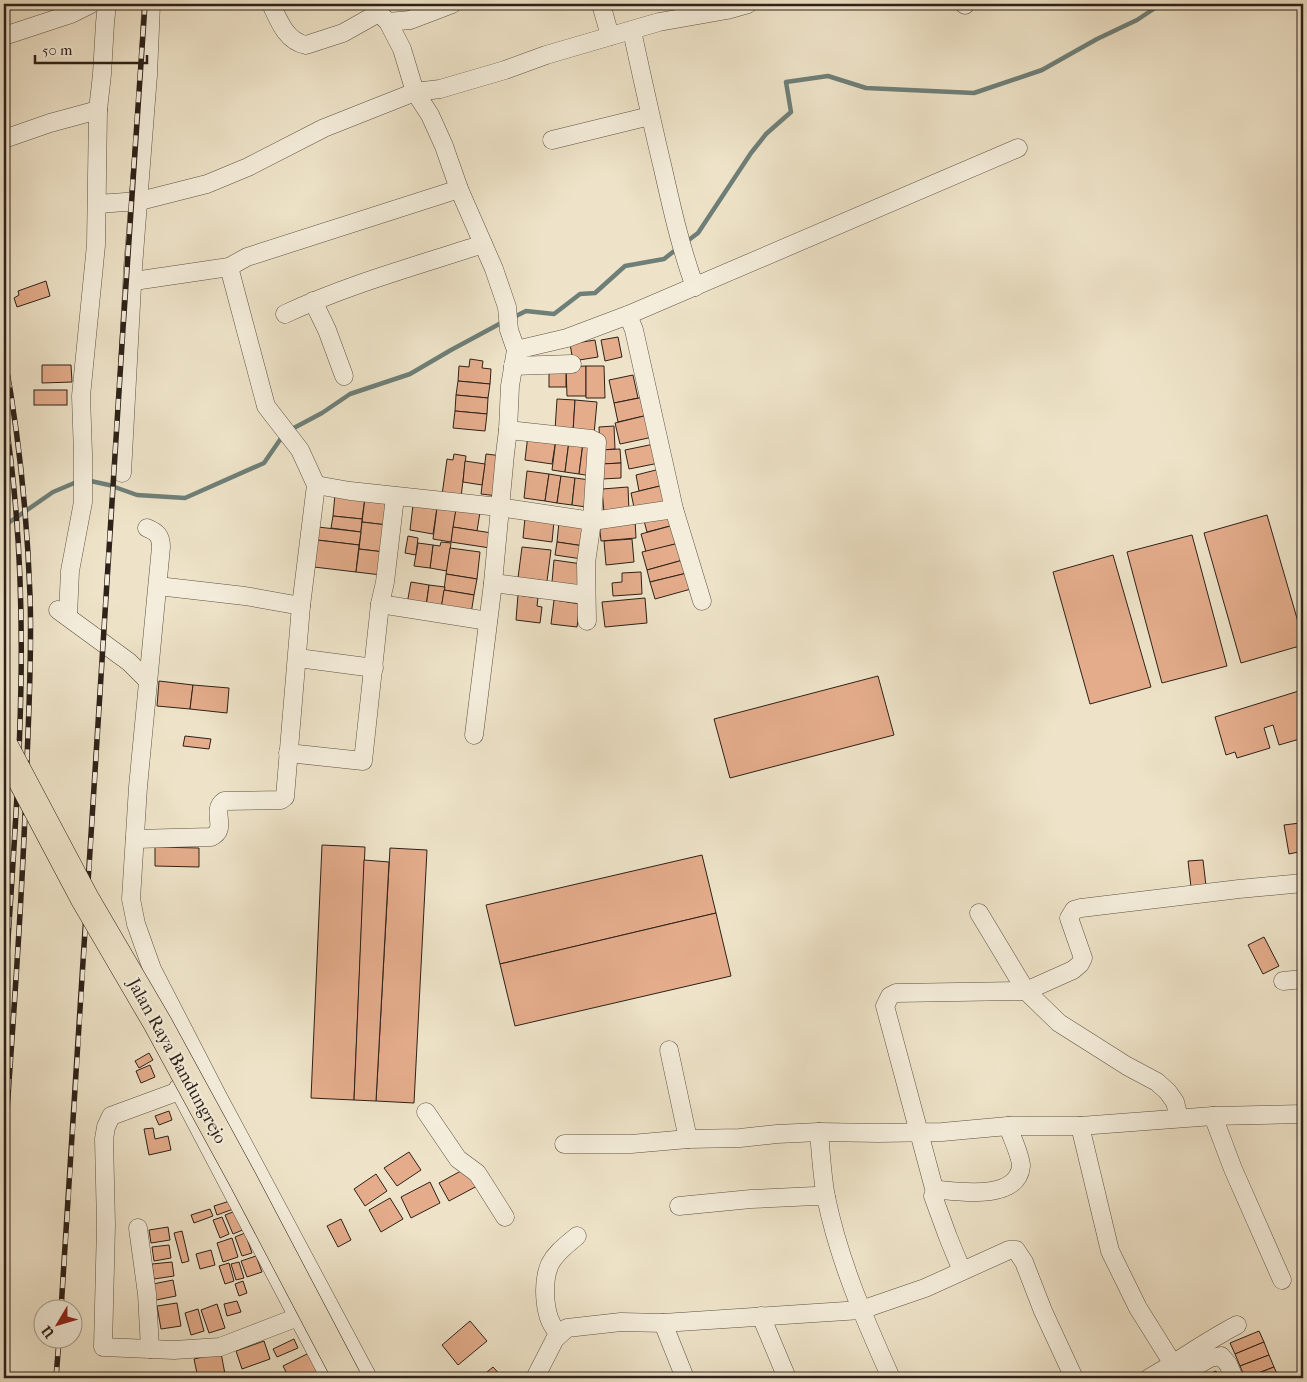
<svg xmlns="http://www.w3.org/2000/svg" width="1307" height="1382" viewBox="0 0 1307 1382" font-family="'IM FELL French Canon',serif">
	<style>
		.lines { fill: none; stroke-linecap: round; stroke-linejoin: round }
		.stream { stroke: #6e7f78; stroke-width: 4.5 }
		.building { fill: #e4ac8b; stroke: #2d2119 }
		.street-casing { stroke: #5d5245; stroke-width: 19 }
		.street { stroke: #f4eddb; stroke-width: 18 }
		.rail-casing { stroke: #2d2119; stroke-width: 5.5 }
		.rail { stroke: #f4eddb; stroke-width: 4; stroke-dasharray: 11; stroke-linecap: butt }
		.primary-bridge-casing { stroke: #2d2119; stroke-width: 29; stroke-linecap: butt }
		.primary-bridge { stroke: #eee3c8; stroke-width: 28 }
		.labels { text-anchor: middle; dominant-baseline: central; stroke-width: 4.5; stroke-linejoin: round; paint-order: stroke }
		.street-label { font-size: 18px; fill: #2d2119; stroke: #f4eddb }
	</style>
	<rect width="100%" height="100%" fill="#eee3c8"/>
	<filter id="stains"><feTurbulence type="fractalNoise" baseFrequency=".004" numOctaves="4"/><feColorMatrix values="0 0 0 0 .2 0 0 0 0 .09 0 0 0 0 .02 0 0 0 .5 -.17"/></filter>
	<radialGradient id="worn" r=".72"><stop offset=".6" stop-color="#630" stop-opacity="0"/><stop offset="1" stop-color="#630" stop-opacity=".3"/></radialGradient>
	<g class="lines">
		<!-- stream -->
		<g class="stream">
			<polyline points="686,242 698,233 751,153 766,134 791,112 786,82 828,76 866,88 974,93 1042,70 1097,39 1137,20 1161,4"/>
			<polyline points="512,318 526,311 554,314 580,294 595,293 625,266 664,259 678,248"/>
			<polyline points="290,430 322,413 350,394 410,374 451,350 503,322"/>
			<polyline points="86,480 109,485 137,495 185,498 264,463 284,434"/>
			<polyline points="4,526 53,492 79,481"/>
		</g>
	</g>
	<!-- building -->
	<g class="building">
		<polygon points="46,281 50,296 17,307 14,298 19,295 18,291"/>
		<polygon points="618,337 622,357 605,361 601,340"/>
		<polygon points="595,340 598,357 573,361 570,344"/>
		<polygon points="470,359 483,361 482,368 491,369 490,384 458,381 459,366 469,367"/>
		<polygon points="42,365 71,365 72,382 42,383"/>
		<polygon points="586,366 586,396 567,396 566,367"/>
		<polygon points="586,366 604,366 605,398 586,398"/>
		<rect x="549" y="367" width="17" height="20"/>
		<polygon points="633,375 638,398 614,403 609,380"/>
		<polygon points="458,381 490,384 488,398 456,395"/>
		<rect x="34" y="390" width="33" height="15"/>
		<polygon points="456,395 488,398 487,414 455,411"/>
		<polygon points="644,397 648,415 618,422 614,403"/>
		<polygon points="557,399 575,400 573,432 555,430"/>
		<polygon points="575,400 597,402 594,434 573,432"/>
		<polygon points="455,411 487,414 485,431 453,428"/>
		<polygon points="648,415 653,437 620,444 615,423"/>
		<polygon points="614,426 615,449 600,450 599,427"/>
		<polygon points="528,435 556,439 552,464 525,460"/>
		<polygon points="556,439 569,441 565,472 552,470"/>
		<polygon points="569,441 583,443 579,474 565,472"/>
		<polygon points="583,443 596,445 591,476 579,474"/>
		<polygon points="654,444 659,463 629,469 625,450"/>
		<polygon points="620,449 621,463 601,464 600,450"/>
		<polygon points="454,454 466,456 461,497 442,495 447,459 453,460"/>
		<polygon points="486,454 502,456 498,496 481,494"/>
		<polygon points="465,461 485,464 482,485 463,482"/>
		<polygon points="621,463 621,478 602,479 601,464"/>
		<polygon points="660,469 664,485 639,491 636,475"/>
		<polygon points="527,471 549,474 545,501 524,498"/>
		<polygon points="549,474 561,476 557,503 545,501"/>
		<polygon points="561,476 575,478 572,505 557,503"/>
		<polygon points="575,478 590,480 586,507 572,505"/>
		<polygon points="664,485 668,504 635,512 631,493"/>
		<polygon points="628,487 629,512 604,513 602,489"/>
		<polygon points="335,494 365,498 362,519 333,516"/>
		<polygon points="365,498 389,501 387,525 362,522"/>
		<polygon points="413,505 437,508 433,534 410,530"/>
		<polygon points="437,508 456,511 451,542 433,539"/>
		<polygon points="456,509 480,512 477,531 453,527"/>
		<polygon points="1267,515 1303,639 1303,645 1241,663 1204,533"/>
		<polygon points="333,516 362,519 361,532 331,528"/>
		<polygon points="643,517 671,517 674,525 647,532"/>
		<polygon points="525,518 554,521 552,542 523,538"/>
		<polygon points="635,519 636,538 601,541 599,522"/>
		<polygon points="362,522 387,525 384,552 359,549"/>
		<polygon points="559,522 587,525 584,546 557,542"/>
		<polygon points="674,525 679,543 646,552 641,534"/>
		<polygon points="318,527 361,532 359,545 317,540"/>
		<polygon points="453,527 492,533 490,548 451,542"/>
		<polygon points="1192,535 1227,666 1162,683 1127,552"/>
		<polygon points="408,536 418,538 416,555 405,553"/>
		<polygon points="632,539 634,562 606,565 604,541"/>
		<polygon points="317,540 359,545 356,572 314,567"/>
		<polygon points="441,542 451,543 447,571 430,568 433,545 440,546"/>
		<polygon points="557,542 584,546 582,559 555,555"/>
		<polygon points="418,543 433,545 430,568 414,566"/>
		<polygon points="679,543 683,560 647,570 642,552"/>
		<polygon points="522,547 551,550 547,581 518,578"/>
		<polygon points="450,548 480,552 477,579 446,574"/>
		<polygon points="359,549 384,552 381,575 356,572"/>
		<polygon points="1113,555 1151,687 1090,704 1053,572"/>
		<polygon points="554,560 582,564 579,586 552,582"/>
		<polygon points="683,560 687,573 650,582 647,570"/>
		<polygon points="641,572 642,594 613,596 612,583 622,582 622,573"/>
		<polygon points="687,573 691,589 655,599 650,582"/>
		<polygon points="446,574 477,579 474,595 444,590"/>
		<polygon points="411,582 429,585 426,607 407,604"/>
		<polygon points="429,585 445,587 441,609 426,607"/>
		<polygon points="444,590 474,595 471,614 441,609"/>
		<polygon points="518,595 538,598 537,606 542,607 540,623 516,620"/>
		<polygon points="645,598 647,623 605,627 602,602"/>
		<polygon points="554,600 580,604 577,627 551,624"/>
		<polygon points="878,676 894,735 730,778 714,719"/>
		<polygon points="159,681 193,685 190,709 157,706"/>
		<polygon points="193,685 229,688 227,713 190,709"/>
		<polygon points="1302,690 1303,738 1279,745 1273,725 1264,728 1270,748 1237,758 1235,752 1226,755 1215,717"/>
		<polygon points="185,736 211,739 209,749 183,746"/>
		<polygon points="1300,823 1303,851 1289,854 1284,825"/>
		<polygon points="322,845 365,847 354,1100 311,1098"/>
		<polygon points="155,847 199,848 199,867 155,866"/>
		<polygon points="390,848 427,850 414,1103 376,1101"/>
		<polygon points="702,855 716,913 500,964 486,905"/>
		<polygon points="364,860 389,862 376,1101 354,1100"/>
		<polygon points="1203,860 1206,886 1191,887 1188,861"/>
		<polygon points="716,913 731,976 515,1026 500,964"/>
		<polygon points="1264,937 1279,966 1263,974 1248,945"/>
		<polygon points="149,1053 153,1060 139,1068 135,1061"/>
		<polygon points="150,1065 155,1077 141,1083 136,1071"/>
		<polygon points="169,1111 172,1120 159,1125 155,1116"/>
		<polygon points="153,1128 155,1139 168,1136 171,1150 149,1155 144,1129"/>
		<polygon points="409,1152 421,1170 397,1186 384,1168"/>
		<polygon points="468,1167 479,1185 449,1201 439,1183"/>
		<polygon points="376,1174 387,1191 365,1206 354,1189"/>
		<polygon points="430,1182 440,1203 411,1218 401,1197"/>
		<polygon points="390,1198 403,1219 381,1232 369,1210"/>
		<polygon points="233,1200 236,1208 217,1215 214,1206"/>
		<polygon points="210,1209 213,1216 194,1223 191,1215"/>
		<polygon points="238,1210 245,1229 233,1234 225,1215"/>
		<polygon points="222,1217 229,1234 220,1238 213,1220"/>
		<polygon points="341,1219 351,1240 338,1247 327,1226"/>
		<polygon points="168,1227 170,1240 151,1243 149,1230"/>
		<polygon points="182,1231 189,1261 182,1263 174,1233"/>
		<polygon points="245,1233 252,1253 242,1256 235,1237"/>
		<polygon points="232,1238 238,1257 223,1262 217,1243"/>
		<polygon points="169,1245 171,1258 154,1261 152,1247"/>
		<polygon points="211,1250 215,1265 200,1269 196,1254"/>
		<polygon points="256,1256 262,1272 247,1277 241,1261"/>
		<polygon points="172,1262 174,1276 154,1279 152,1264"/>
		<polygon points="239,1262 244,1278 236,1280 231,1264"/>
		<polygon points="229,1263 234,1281 225,1284 219,1266"/>
		<polygon points="173,1280 176,1296 156,1300 153,1284"/>
		<polygon points="243,1281 247,1293 239,1296 235,1284"/>
		<polygon points="237,1301 241,1312 227,1316 224,1304"/>
		<polygon points="177,1303 181,1326 161,1329 157,1306"/>
		<polygon points="217,1304 225,1328 209,1333 201,1310"/>
		<polygon points="198,1309 204,1331 191,1335 185,1313"/>
		<polygon points="470,1321 487,1341 458,1365 442,1345"/>
		<polygon points="1259,1331 1264,1342 1235,1354 1230,1343"/>
		<polygon points="294,1339 298,1348 277,1357 273,1349"/>
		<polygon points="264,1341 270,1359 242,1369 236,1351"/>
		<polygon points="1264,1342 1269,1355 1240,1366 1235,1354"/>
		<polygon points="313,1351 326,1378 289,1378 283,1366"/>
		<polygon points="221,1353 225,1374 198,1378 194,1359"/>
		<polygon points="1269,1355 1274,1367 1245,1378 1240,1366"/>
		<polygon points="493,1367 503,1378 480,1378"/>
		<polygon points="1274,1367 1279,1378 1246,1378"/>
		<polygon points="1216,1371 1219,1378 1200,1378"/>
	</g>
	<g class="lines">
		<!-- street casing -->
		<g class="street-casing">
			<g id="street">
				<path d="M 271,4 C 279,21 286,41 306,45 L 343,33 L 375,15 L 381,15 L 388,22 L 402,49 L 415,92 L 430,115 L 444,146 L 459,189 L 494,269 L 507,307 L 509,330 L 516,350 L 510,386 L 508,430 L 505,454 L 493,583 L 474,735"/>
				<polyline points="601,4 610,36"/>
				<polyline points="964,4 965,5"/>
				<polyline points="388,22 410,20 452,4"/>
				<path d="M 632,31 C 642,77 652,123 663,169 C 672,209 681,249 695,287"/>
				<polyline points="4,36 71,14 91,4"/>
				<polyline points="4,139 50,123 98,110"/>
				<polyline points="552,140 650,116"/>
				<polyline points="97,204 140,201 207,184 248,167 324,128 415,92 440,89 505,70 546,55 659,22 727,10 748,4"/>
				<polyline points="134,281 229,267 247,257 459,189"/>
				<polyline points="313,301 327,330 344,376"/>
				<path d="M 285,314 C 349,284 416,266 483,244"/>
				<polyline points="628,315 634,330 674,509 702,601"/>
				<polyline points="516,350 567,338 628,315 1018,148"/>
				<polyline points="513,366 572,364"/>
				<polyline points="508,430 591,439 597,442 592,521 586,563 587,621"/>
				<polyline points="122,473 133,267 148,75 151,4"/>
				<polyline points="316,485 350,491 499,507 592,521 674,509"/>
				<path d="M 147,528 C 157,532 161,536 161,547 L 138,787 L 131,899 L 136,924 L 152,969 L 218,1097 L 368,1378"/>
				<polyline points="493,583 586,595"/>
				<polyline points="158,586 245,596 301,606"/>
				<polyline points="380,604 488,621"/>
				<polyline points="58,610 129,662 148,681"/>
				<polyline points="68,615 70,571 83,502 83,454 81,396 96,245 98,110 102,74 105,23 107,4"/>
				<polyline points="298,658 374,668"/>
				<polyline points="288,753 363,761 380,604 385,582 395,497"/>
				<path d="M 135,839 L 211,837 C 229,829 210,811 224,801 L 281,800 L 285,797 L 301,606 L 316,485 L 300,450 L 266,406 L 229,267"/>
				<polyline points="979,913 1026,991 1059,1023 1127,1066 1157,1082 1168,1092 1175,1102 1179,1118"/>
				<polyline points="1283,981 1303,979"/>
				<polyline points="669,1050 688,1139"/>
				<polyline points="178,1088 330,1378"/>
				<polyline points="179,1091 111,1116 106,1127 104,1139 106,1225 103,1347 174,1350 220,1347 298,1317"/>
				<polyline points="426,1112 458,1159 477,1173 481,1179 505,1217"/>
				<polyline points="1213,1116 1233,1169 1282,1280"/>
				<polyline points="1080,1126 1110,1251 1138,1308 1173,1364"/>
				<path d="M 819,1132 C 821,1154 822,1176 826,1197 C 839,1261 865,1320 891,1378"/>
				<polyline points="564,1144 631,1144 688,1139 740,1138 777,1134 819,1132 878,1133 942,1132 1008,1126 1080,1126 1213,1116 1303,1114"/>
				<polyline points="935,1192 885,1006 890,996 896,993 1026,991 1073,970 1080,964 1083,958 1069,918 1074,910 1081,908 1239,889 1303,883"/>
				<polyline points="679,1206 751,1199 815,1196 826,1197"/>
				<polyline points="138,1228 147,1294 150,1349"/>
				<path d="M 962,1271 L 948,1237 L 933,1196 L 935,1192 L 940,1190 C 961,1192 1018,1200 1021,1166 C 1021,1156 1011,1136 1008,1126"/>
				<polyline points="761,1316 787,1378"/>
				<polyline points="663,1323 685,1378"/>
				<path d="M 559,1333 C 543,1320 542,1282 550,1264 C 556,1252 568,1244 577,1236"/>
				<polyline points="535,1378 555,1339 567,1328 621,1322 663,1323 861,1310 925,1288 1009,1250 1016,1250 1024,1262 1043,1311 1074,1378"/>
				<path d="M 1149,1378 C 1179,1361 1206,1341 1237,1325"/>
				<polyline points="1175,1378 1210,1358 1221,1356 1228,1364 1234,1378"/>
			</g>
		</g>
		<!-- street -->
		<use href="#street" class="street"/>
		<!-- rail casing -->
		<g class="rail-casing">
			<g id="rail">
				<path d="M 4,355 C 19,434 27,514 30,595 C 32,650 29,705 27,760 C 23,892 13,1023 4,1154"/>
				<path d="M 4,412 C 36,607 16,806 4,1001"/>
				<path d="M 61,1310 C 90,874 114,439 145,4"/>
				<polyline points="56,1378 59,1340"/>
			</g>
		</g>
		<!-- rail -->
		<use href="#rail" class="rail"/>
		<!-- primary-bridge casing -->
		<g class="primary-bridge-casing">
			<polyline id="primary-bridge" points="4,746 85,899 158,1024 243,1180 347,1378"/>
		</g>
		<!-- primary-bridge -->
		<use href="#primary-bridge" class="primary-bridge"/>
	</g>
	<g class="labels">
		<!-- street labels -->
		<g class="street-label">
			<text transform="translate(177 1061) rotate(61)">Jalan Raya Bandungrejo</text>
		</g>
	</g>
	<!-- margin -->
	<rect width="1307" height="1382" fill="none" stroke="#eee3c8" stroke-width="20"/>
	<rect x="5" y="5" width="1297" height="1372" fill="none" stroke="#2d2119" stroke-width="2.5"/>
	<rect x="10" y="10" width="1287" height="1362" fill="none" stroke="#2d2119"/>
	<!-- north arrow -->
	<g transform="translate(58 1324) rotate(232)"><circle r="24" fill="#f4eddb" stroke="#a49b8d"/>
	<path d="M0-4L9 19L0 12L-9 19Z" fill="#8f2418"/>
	<text y="-8" font-size="14" font-weight="bold" text-anchor="middle" fill="#2d2119">U</text>
	</g>
	<!-- scale -->
	<path d="M35 55v8h112v-8" fill="none" stroke="#2d2119" stroke-width="2.5"/>
	<text x="42" y="55" font-size="15" fill="#2d2119" stroke="#f4eddb" stroke-width="4" paint-order="stroke">50 m</text>
	<rect width="100%" height="100%" filter="url(#stains)"/>
	<rect width="100%" height="100%" fill="url(#worn)"/>
</svg>
